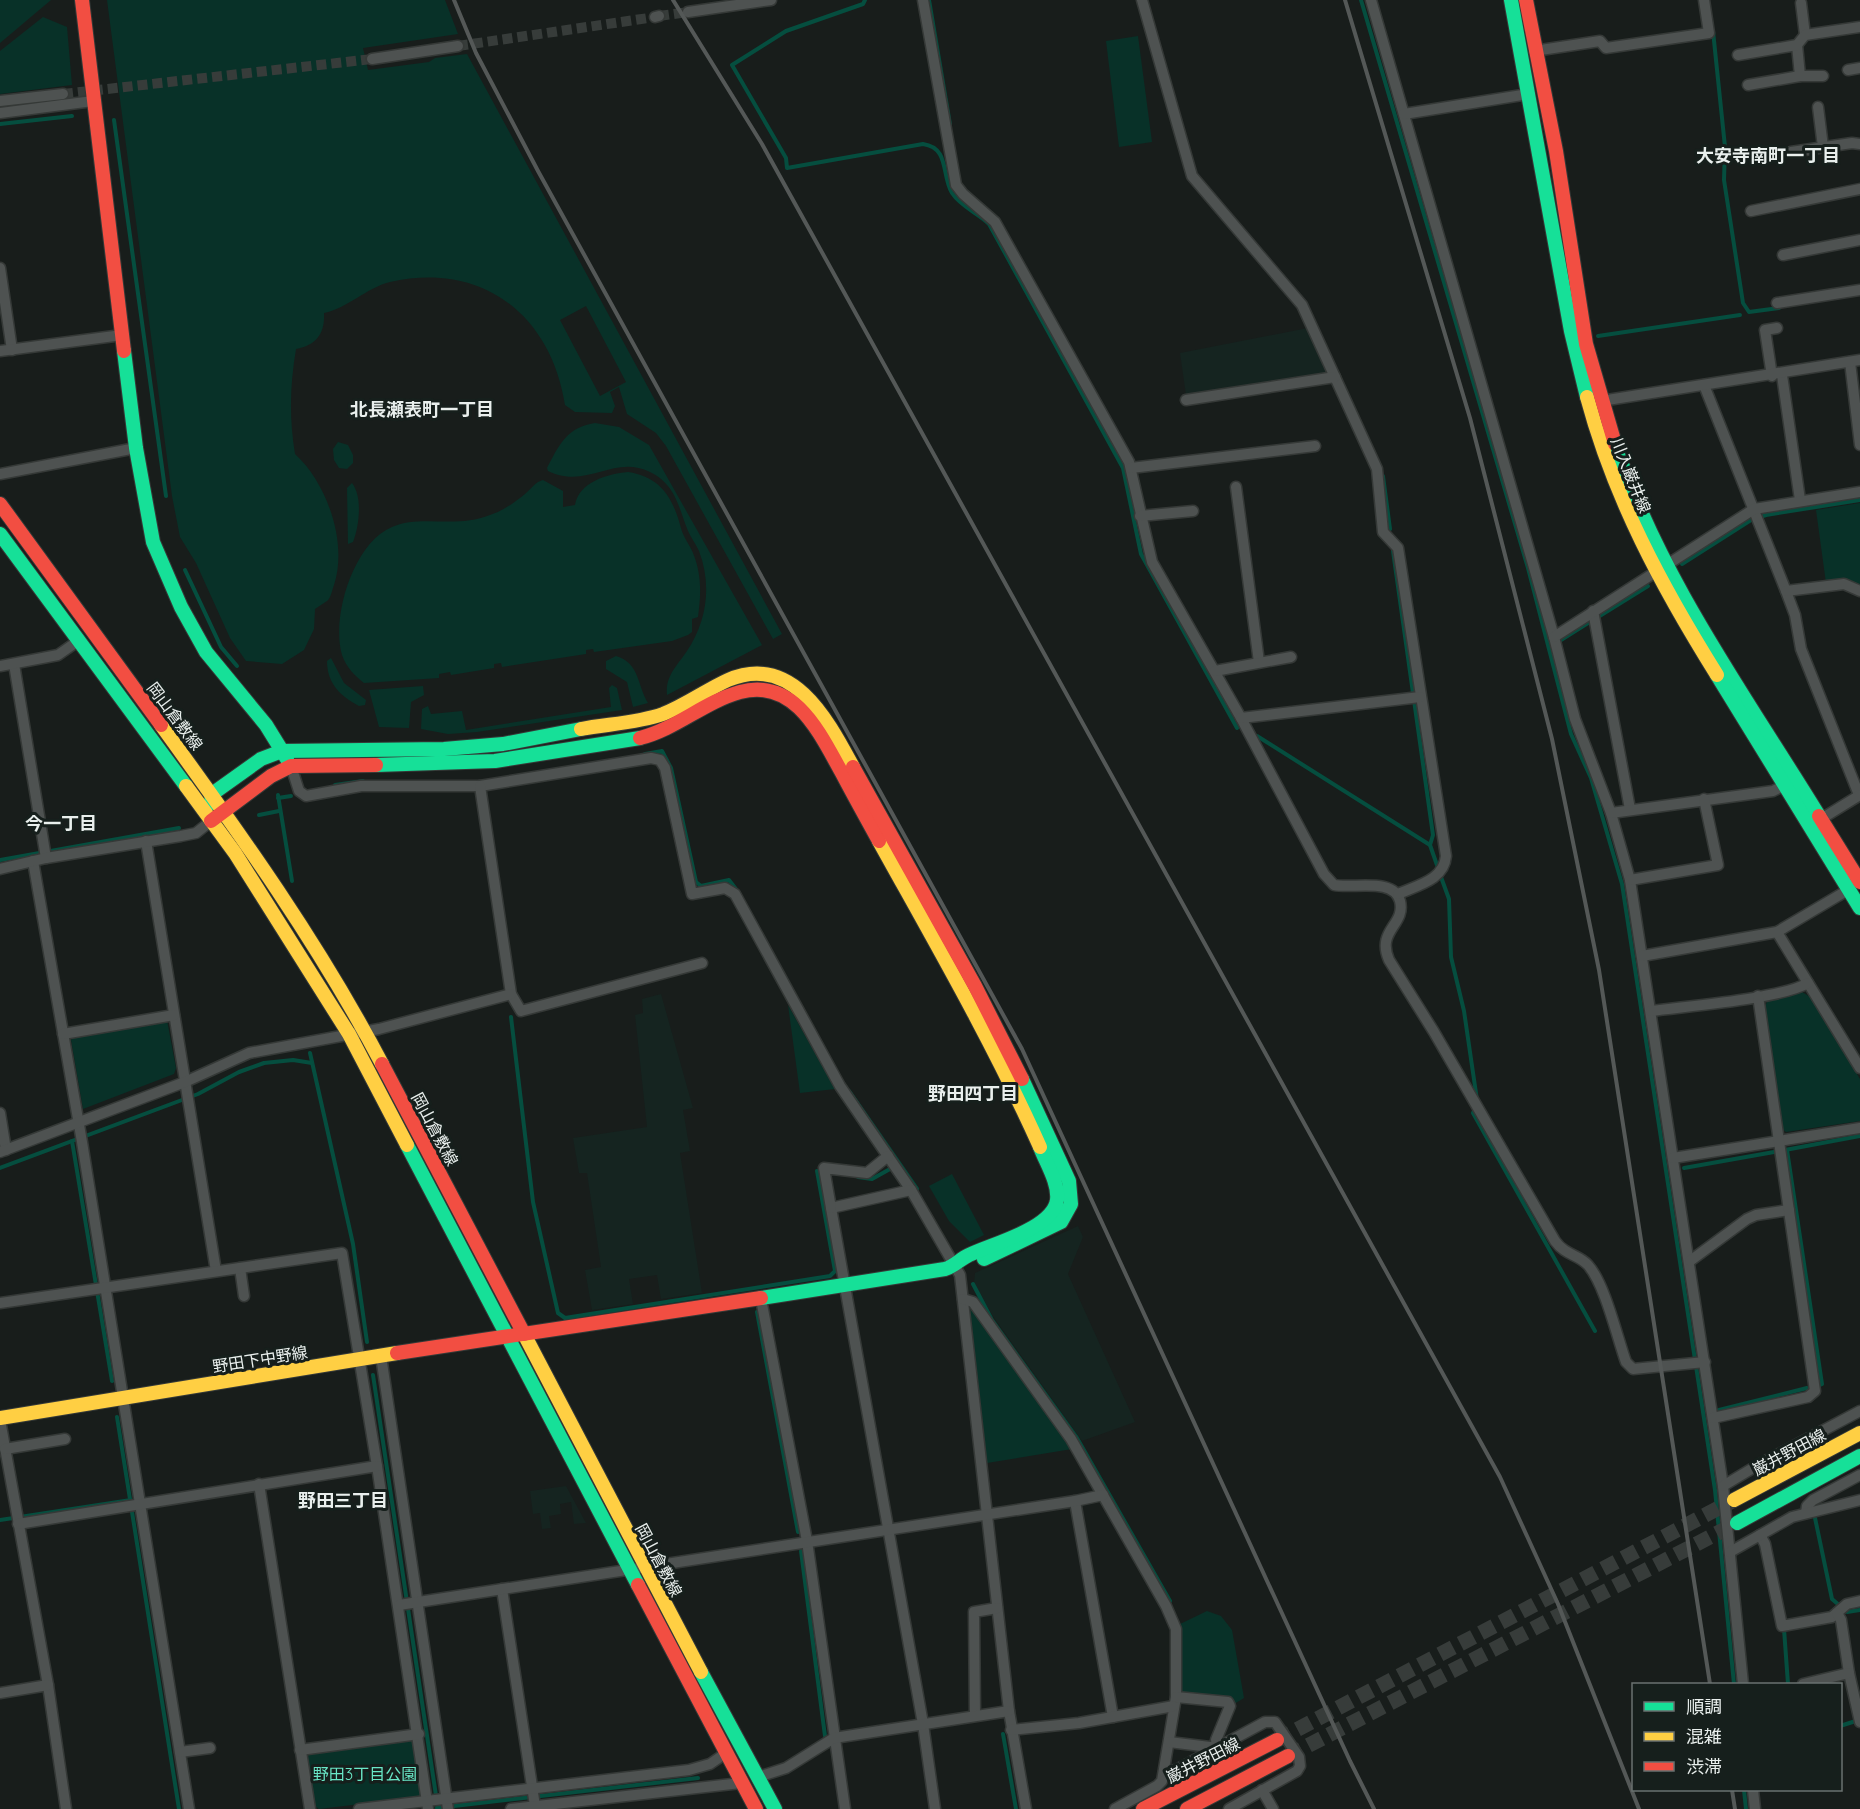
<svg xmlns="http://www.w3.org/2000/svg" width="1860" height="1809" viewBox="0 0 1860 1809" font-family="Quicksand,'Noto Sans JP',sans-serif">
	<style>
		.built { fill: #152420 }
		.green { fill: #083128; fill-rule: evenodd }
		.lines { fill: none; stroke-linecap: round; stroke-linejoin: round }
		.stream { stroke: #054e3f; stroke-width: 4 }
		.street-tunnel { stroke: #373c3a; stroke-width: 10; stroke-dasharray: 10 5; stroke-linecap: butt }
		.secondary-tunnel { stroke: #373c3a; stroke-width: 15; stroke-dasharray: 15 8; stroke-linecap: butt }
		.street-casing { stroke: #353937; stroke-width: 13 }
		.fast-casing { stroke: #353937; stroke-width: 16 }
		.slow-casing { stroke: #353937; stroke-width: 16 }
		.jam-casing { stroke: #353937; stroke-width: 16 }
		.street { stroke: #4e5251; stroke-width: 10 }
		.fast { stroke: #16e098; stroke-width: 14 }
		.slow { stroke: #ffcf43; stroke-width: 14 }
		.jam { stroke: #f24e42; stroke-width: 14 }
		.rail { stroke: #545857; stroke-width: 4 }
		.labels { text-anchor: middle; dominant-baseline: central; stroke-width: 6; stroke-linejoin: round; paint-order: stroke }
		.street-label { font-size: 16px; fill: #e9efed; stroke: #161f1c }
		.park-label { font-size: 16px; fill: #69e7c7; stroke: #161f1c }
		.neighbourhood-label { font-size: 18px; font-weight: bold; fill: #e9efed; stroke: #161f1c }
	</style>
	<rect width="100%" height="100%" fill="#181d1b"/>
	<!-- built -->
	<g class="built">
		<polygon points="1308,328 1328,373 1186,395 1180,353"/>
		<polygon points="661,994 693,1108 683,1110 690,1151 680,1153 702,1293 661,1299 657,1275 629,1279 633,1304 592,1310 585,1270 601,1267 587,1173 579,1173 573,1138 647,1127 635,1015 643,1013 642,999"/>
		<polygon points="1078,1226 1083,1237 1068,1274 1135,1422 1082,1441 992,1315 974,1283 975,1273"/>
		<polygon points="566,1486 586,1523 574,1524 571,1502 560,1504 561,1514 549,1516 551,1528 542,1529 540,1513 533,1514 530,1491"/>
	</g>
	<!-- green -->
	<g class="green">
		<polygon points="0,0 51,0 0,43"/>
		<path d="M 107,0 L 445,0 L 458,34 L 363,48 L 368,70 L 429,62 L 435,58 L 467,54 L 782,634 L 773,639 L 666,446 L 656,433 L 627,414 L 619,387 L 610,392 L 615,406 L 612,413 L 575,412 L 565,405 C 551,315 482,261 390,282 C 366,288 348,308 324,313 C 325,333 317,345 296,349 C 290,385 289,417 295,454 C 327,483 348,543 334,585 C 332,590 331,598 327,601 C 323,604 319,606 315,609 L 314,629 L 304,650 L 282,664 L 246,661 L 230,638 L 196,563 L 180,537 L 172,496 ZM 586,306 L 626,382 L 600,396 L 560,320 Z"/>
		<polygon points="43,17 67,27 72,85 0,94 0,51"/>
		<polygon points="1138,36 1152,142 1119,147 1106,41"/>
		<path d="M 595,423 L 619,427 L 649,445 L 762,645 L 667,695 C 665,676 677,666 687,651 C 707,621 712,585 699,551 C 696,544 691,538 688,531 C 678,506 676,485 650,472 C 613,454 588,490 548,471 L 547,468 C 559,445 567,427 595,423 Z"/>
		<polygon points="338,442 348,445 353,455 353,463 347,469 339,468 334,460 333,449"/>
		<path d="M 628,472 C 661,477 673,498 681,528 C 683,537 690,545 693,553 C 702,575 701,595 698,617 L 692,619 L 692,632 L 688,635 L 672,641 L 594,652 L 593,649 L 586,650 L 586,654 L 502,667 L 501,663 L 494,664 L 494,668 L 451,675 L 450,672 L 439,674 L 439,678 L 364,683 C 355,676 346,667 342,655 C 331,618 353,543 392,527 C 421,514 456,529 490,515 C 503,511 515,502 525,494 C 531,489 535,482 543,480 L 563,491 L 563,507 L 575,505 C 579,482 607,474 628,472 Z"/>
		<path d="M 352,483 C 363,497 359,527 353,542 L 348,544 L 347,488 Z"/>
		<polygon points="1860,503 1860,587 1826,583 1816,510"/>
		<path d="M 616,656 C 640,663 637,685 648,703 L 633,707 L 627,682 L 606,669 L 606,661 Z"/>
		<path d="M 331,658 L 344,683 L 366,700 L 365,705 L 359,706 C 340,696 327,683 327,661 Z"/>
		<polygon points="612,685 617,688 622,710 477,732 448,734 421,729 422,709 428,706 431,714 462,711 466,730 611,707 609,688"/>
		<polygon points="423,686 424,695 411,702 409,728 379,727 369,690"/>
		<polygon points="1802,992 1812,998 1860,1079 1860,1121 1786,1132 1782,1129 1764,1008 1769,998"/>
		<polygon points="788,1005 835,1089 800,1093"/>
		<polygon points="167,1020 176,1068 174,1074 83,1109 71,1040 75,1035"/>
		<polygon points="952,1174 984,1235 970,1242 949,1221 929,1186"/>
		<polygon points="974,1309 1072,1449 987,1463 970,1310"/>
		<polygon points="1207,1611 1221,1616 1232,1630 1244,1698 1234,1704 1230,1698 1179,1692 1180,1624"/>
		<polygon points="411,1740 414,1743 422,1792 419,1797 319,1809 315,1806 307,1757 311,1752"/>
	</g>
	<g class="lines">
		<!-- stream -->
		<g class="stream">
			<path d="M 865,0 L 863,4 L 786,31 L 732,65 L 786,158 L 787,168 L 923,144 C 950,148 941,175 952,193 C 961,207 978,213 989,224 L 1123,468 L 1141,554 L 1237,728"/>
			<polyline points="929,0 950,124"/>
			<polyline points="1361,0 1528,568 1571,734 1591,778 1622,884 1715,1490 1734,1684"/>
			<polyline points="1713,31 1725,147 1724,180 1743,303 1749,312 1779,308"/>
			<polyline points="114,120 166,496"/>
			<polyline points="0,124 72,116"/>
			<polyline points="1598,336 1740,315"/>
			<polyline points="1383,476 1390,529"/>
			<polyline points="1393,551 1433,835 1430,845"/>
			<polyline points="1682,564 1751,520 1766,515 1860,500"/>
			<polyline points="185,570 221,647 237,666"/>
			<polyline points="1598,617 1648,586"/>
			<polyline points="1561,640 1588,623"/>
			<polyline points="1257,736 1430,845 1438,868"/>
			<polyline points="645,754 662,751 671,768 696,882 701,886 729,880 739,893"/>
			<polyline points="335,785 363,781"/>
			<polyline points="278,795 292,881"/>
			<polyline points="278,798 291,796"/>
			<polyline points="259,815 279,811"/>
			<polyline points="0,860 179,828"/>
			<polyline points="1441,877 1449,899 1451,957 1464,1011 1477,1100"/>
			<polyline points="511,1017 533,1202 558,1313 565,1318 830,1276 835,1271 817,1171"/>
			<polyline points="310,1053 353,1244 367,1342"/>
			<polyline points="849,1091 917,1189"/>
			<polyline points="1475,1108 1473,1113 1595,1331"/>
			<polyline points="72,1141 112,1381"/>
			<polyline points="1785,1150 1860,1136"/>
			<polyline points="1787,1150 1822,1384 1819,1385"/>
			<polyline points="0,1168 198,1094 239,1072 264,1063 293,1060 312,1063"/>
			<polyline points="1684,1168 1774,1152"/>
			<polyline points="858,1177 872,1179 890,1169"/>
			<polyline points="973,1284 992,1320 1077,1438 1170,1601"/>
			<polyline points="757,1312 798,1532"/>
			<polyline points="373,1375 438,1809"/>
			<polyline points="1719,1410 1807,1388"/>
			<polyline points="117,1417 179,1809"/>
			<polyline points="1815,1518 1832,1599 1847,1612 1860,1610"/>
			<polyline points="0,1520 131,1500"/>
			<polyline points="801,1551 825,1736"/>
			<polyline points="1787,1629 1784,1629 1788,1684"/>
			<polyline points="1840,1726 1859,1720"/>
			<polyline points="1003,1734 1016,1809"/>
			<polyline points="1744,1790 1746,1809"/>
			<polyline points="437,1808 698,1778"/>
		</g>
		<!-- street-tunnel -->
		<g class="street-tunnel">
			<polyline points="659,16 688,12"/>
			<polyline points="458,46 655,17"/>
			<polyline points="63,94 372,59"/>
		</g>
		<!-- secondary-tunnel -->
		<g class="secondary-tunnel">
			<polyline points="1277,1740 1734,1500"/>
			<polyline points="1288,1756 1737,1523"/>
		</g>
		<!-- street casing -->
		<g class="street-casing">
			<g id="street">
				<path d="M 923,0 L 956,185 L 963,194 L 995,222 L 1129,462 L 1152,562 L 1241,718 L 1324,874 L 1334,885 C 1353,889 1394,877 1400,901 C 1406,925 1376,930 1389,960 L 1434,1032 L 1555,1241 C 1566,1256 1578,1254 1588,1265 C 1605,1284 1617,1337 1626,1362 L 1633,1369 L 1705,1362"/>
				<path d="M 1142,0 L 1192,176 L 1302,305 L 1377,469 L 1383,532 L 1398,548 L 1446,856 C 1444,880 1418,885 1398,894"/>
				<polyline points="1371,0 1554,637 1575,719 1611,813 1630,880 1723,1486 1743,1684"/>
				<polyline points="1801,3 1805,35"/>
				<polyline points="688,12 771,0"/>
				<polyline points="655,17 659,16"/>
				<polyline points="1797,45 1800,76"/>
				<polyline points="1534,51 1600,41 1606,48 1709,33 1704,0"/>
				<polyline points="1738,55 1797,45 1805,35 1860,27"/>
				<polyline points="372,59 458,46"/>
				<polyline points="1848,70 1860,68"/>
				<polyline points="1748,85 1800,76 1823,76"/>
				<polyline points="0,101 63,94"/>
				<polyline points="1818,107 1823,147"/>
				<polyline points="0,113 93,101"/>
				<polyline points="1404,114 1528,94"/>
				<polyline points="1791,152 1852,143 1860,144"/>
				<polyline points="1751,211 1860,189"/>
				<polyline points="1783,255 1860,240"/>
				<polyline points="0,268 12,350"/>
				<polyline points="1777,303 1860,290"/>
				<polyline points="0,351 122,335"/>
				<polyline points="1850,362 1860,445"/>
				<polyline points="1782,375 1800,500"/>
				<polyline points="1772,376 1765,330 1777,328"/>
				<polyline points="1704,385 1786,591 1795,615 1801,649 1859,795"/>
				<polyline points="1186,400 1335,377"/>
				<polyline points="1601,401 1860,360"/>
				<polyline points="1131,468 1315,446"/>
				<polyline points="0,474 136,448"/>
				<polyline points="1236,487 1259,662"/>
				<polyline points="1140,516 1193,511"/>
				<polyline points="1786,591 1844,584 1860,591"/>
				<polyline points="1593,611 1630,809"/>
				<polyline points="1554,637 1754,509 1860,492"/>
				<polyline points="14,664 46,858"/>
				<polyline points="0,666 58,655 78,641"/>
				<polyline points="1215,671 1291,657"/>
				<polyline points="1241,718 1420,697"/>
				<polyline points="291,766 299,791 306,796 361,786 480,786 651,758 660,760 665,768 692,894 725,888 735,894 840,1086 911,1190 960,1275 1009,1711 1026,1809"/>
				<polyline points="480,786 511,994 521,1011 702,963"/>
				<polyline points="1611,813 1773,791 1785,785"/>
				<polyline points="1821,819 1860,795"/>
				<polyline points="146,841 216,1271"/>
				<polyline points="33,861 82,1142 189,1809"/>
				<polyline points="0,869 46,858 181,836 196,833 211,821"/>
				<polyline points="1630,880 1718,865 1704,799"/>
				<polyline points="1777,932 1860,1068"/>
				<polyline points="1642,956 1777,932 1848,890"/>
				<path d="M 1651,1011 C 1687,1006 1781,999 1808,983"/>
				<polyline points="63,1034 174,1015"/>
				<polyline points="0,1113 6,1150"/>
				<polyline points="0,1152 185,1082 249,1053 379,1029 511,994"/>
				<polyline points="1673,1158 1860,1128"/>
				<polyline points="911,1190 831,1208 923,1724 935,1809"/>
				<polyline points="831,1208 824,1168 867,1173 888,1156"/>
				<polyline points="1690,1261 1747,1219 1756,1215 1789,1210"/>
				<polyline points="240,1268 244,1296"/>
				<polyline points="761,1299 807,1541 845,1809"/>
				<polyline points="963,1299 973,1302 1071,1439 1166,1606 1176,1629 1176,1697 1162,1781 1157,1786 1115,1809"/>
				<polyline points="0,1303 342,1253 377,1466 428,1809"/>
				<polyline points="381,1356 448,1809"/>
				<polyline points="1713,1418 1808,1397 1815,1391 1758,996"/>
				<polyline points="0,1420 48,1685 66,1809"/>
				<polyline points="5,1449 65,1439"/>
				<polyline points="259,1484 310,1809"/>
				<polyline points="1723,1486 1758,1465 1860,1411"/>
				<polyline points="1075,1501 1113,1717"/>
				<polyline points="1806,1513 1807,1506 1813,1500 1860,1475"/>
				<polyline points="18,1524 377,1466"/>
				<polyline points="1760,1535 1765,1544 1782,1626 1832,1617 1847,1604 1860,1601"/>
				<polyline points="1730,1552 1792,1517 1860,1500"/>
				<polyline points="502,1589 535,1806"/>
				<polyline points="399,1605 1075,1501 1103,1495"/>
				<polyline points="1837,1613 1841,1620 1849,1673 1860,1722"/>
				<polyline points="1803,1684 1849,1673"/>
				<polyline points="0,1693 48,1685"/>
				<polyline points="975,1715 974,1612 997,1608"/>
				<polyline points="1011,1730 1079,1723 1174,1706"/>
				<polyline points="1169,1742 1218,1748 1216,1740 1230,1706 1228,1702 1176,1697"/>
				<polyline points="300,1750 419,1734"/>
				<polyline points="180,1752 210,1748"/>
				<polyline points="1164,1772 1176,1770 1265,1722 1275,1722 1299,1757 1300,1766 1297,1771 1229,1809"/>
				<polyline points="758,1777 786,1768 834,1738 1009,1711"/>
				<polyline points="1262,1790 1273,1809"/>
				<polyline points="1753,1790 1755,1809"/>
				<polyline points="359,1809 689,1770 710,1764 726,1753"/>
				<polyline points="511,1809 741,1783"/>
			</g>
		</g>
		<!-- fast casing -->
		<g class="fast-casing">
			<g id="fast">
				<polyline points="1511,0 1571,331 1587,397"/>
				<polyline points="124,351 136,448 153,542 181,607 206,652 266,725 287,759"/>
				<path d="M 1615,444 C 1659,578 1746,697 1819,816"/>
				<polyline points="0,534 186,786"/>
				<polyline points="1717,675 1860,908"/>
				<polyline points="376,765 495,761 640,738"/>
				<polyline points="211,803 212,794 261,759 282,751 444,749 503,744 581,729"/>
				<polyline points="407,1145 638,1585"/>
				<polyline points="984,1259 1061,1222 1071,1204 1069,1181 1022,1079"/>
				<path d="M 761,1298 L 945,1269 C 955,1266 960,1259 969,1255 C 991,1244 1053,1229 1057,1200 C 1059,1183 1046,1163 1040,1147"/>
				<polyline points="1737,1523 1860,1456"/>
				<polyline points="701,1672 775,1809"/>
			</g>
		</g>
		<!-- slow casing -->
		<g class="slow-casing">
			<g id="slow">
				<path d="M 1587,397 C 1614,498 1662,587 1717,675"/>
				<path d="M 161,725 C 241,835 319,944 382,1064"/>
				<path d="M 581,729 C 607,724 638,723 663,714 C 686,705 706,690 728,680 C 793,652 828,721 853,767"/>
				<polyline points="186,786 235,853 349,1034 407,1145"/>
				<path d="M 879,841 C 935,942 993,1042 1040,1147"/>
				<polyline points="524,1334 701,1672"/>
				<polyline points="0,1418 397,1353"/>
				<polyline points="1734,1500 1860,1433"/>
			</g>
		</g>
		<!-- jam casing -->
		<g class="jam-casing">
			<g id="jam">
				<polyline points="82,0 124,351"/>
				<polyline points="1526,0 1556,151 1586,344 1615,444"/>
				<polyline points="0,504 161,725"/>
				<path d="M 640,738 C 676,729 704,702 740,692 C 795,677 820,734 842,773 C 854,796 867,819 879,841"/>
				<polyline points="853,767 975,986 1022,1079"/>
				<polyline points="1819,816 1860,882"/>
				<polyline points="211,821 271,776 291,766 376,765"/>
				<polyline points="382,1064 524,1334"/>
				<polyline points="397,1353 761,1298"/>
				<polyline points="638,1585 756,1809"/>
				<polyline points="1143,1809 1277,1740"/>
				<polyline points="1187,1809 1288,1756"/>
			</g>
		</g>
		<!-- street -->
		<use href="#street" class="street"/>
		<!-- fast -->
		<use href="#fast" class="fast"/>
		<!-- slow -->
		<use href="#slow" class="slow"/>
		<!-- jam -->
		<use href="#jam" class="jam"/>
		<!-- rail -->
		<g class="rail">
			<polyline points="454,0 476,53 538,171 1022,1049 1350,1761 1374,1809"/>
			<polyline points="673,0 762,144 1500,1477 1558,1604 1639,1809"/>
			<polyline points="1345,0 1470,418 1552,739 1599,970 1710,1684"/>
			<polyline points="1732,1790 1735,1809"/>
		</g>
	</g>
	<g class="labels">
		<!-- street labels -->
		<g class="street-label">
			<text transform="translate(1631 475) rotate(68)">川入巌井線</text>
			<text transform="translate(175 716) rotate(53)">岡山倉敷線</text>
			<text transform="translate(435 1129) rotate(62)">岡山倉敷線</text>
			<text transform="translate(260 1359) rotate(-9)">野田下中野線</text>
			<text transform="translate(1789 1452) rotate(-28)">巌井野田線</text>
			<text transform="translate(659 1560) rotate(62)">岡山倉敷線</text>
			<text transform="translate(1203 1760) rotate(-27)">巌井野田線</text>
		</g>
		<!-- park labels -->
		<g class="park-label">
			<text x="365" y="1774">野田3丁目公園</text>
		</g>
		<!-- neighbourhood labels -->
		<g class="neighbourhood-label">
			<text x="1768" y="155">大安寺南町一丁目</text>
			<text x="422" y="409">北長瀬表町一丁目</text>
			<text x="61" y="823">今一丁目</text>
			<text x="973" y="1093">野田四丁目</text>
			<text x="343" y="1500">野田三丁目</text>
		</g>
	</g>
	<!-- legend -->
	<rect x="1632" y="1683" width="210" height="108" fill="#161f1c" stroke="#6a7270" stroke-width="1.5"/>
	<rect x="1644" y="1702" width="30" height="9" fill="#16e098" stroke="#6a7270" stroke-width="1.5"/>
	<text x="1686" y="1713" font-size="18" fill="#e9efed">順調</text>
	<rect x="1644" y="1732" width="30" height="9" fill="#ffcf43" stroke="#6a7270" stroke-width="1.5"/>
	<text x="1686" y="1743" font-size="18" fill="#e9efed">混雑</text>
	<rect x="1644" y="1762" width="30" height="9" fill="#f24e42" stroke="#6a7270" stroke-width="1.5"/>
	<text x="1686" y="1773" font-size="18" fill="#e9efed">渋滞</text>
</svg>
